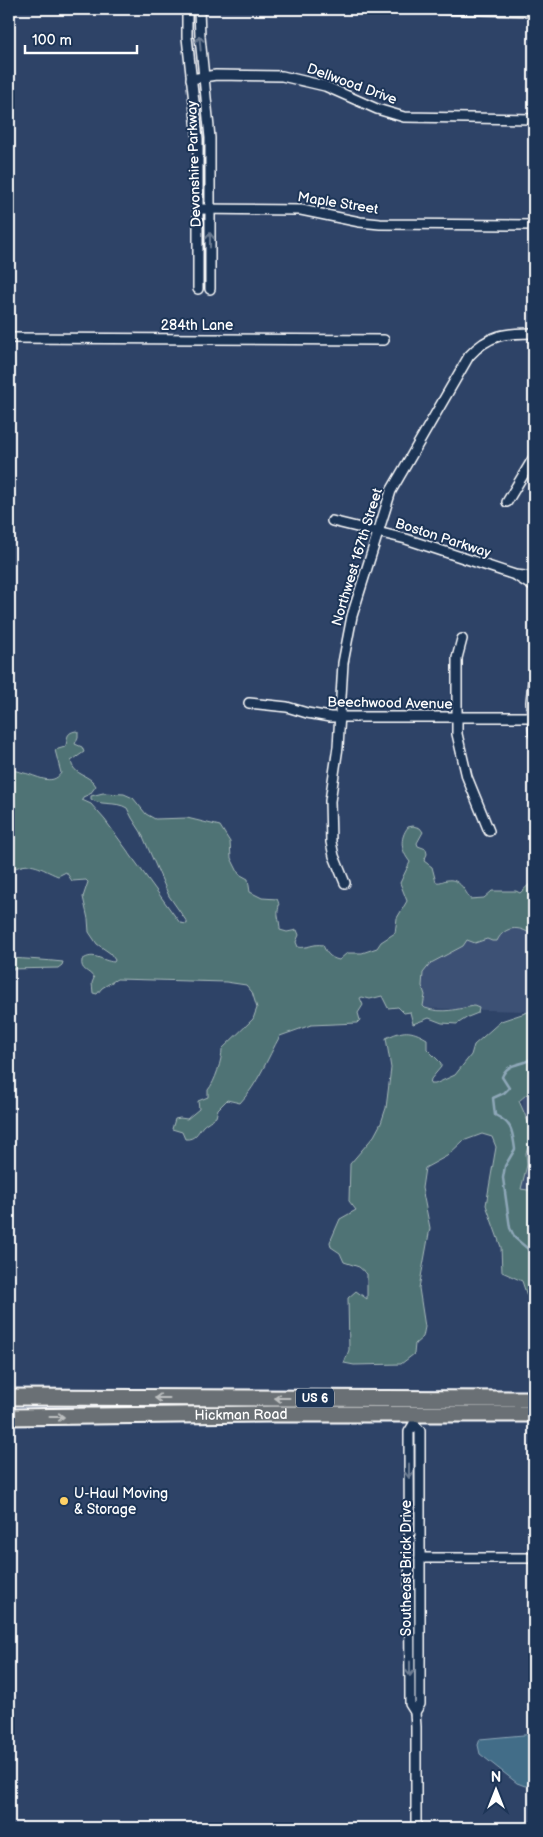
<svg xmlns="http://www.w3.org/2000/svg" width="543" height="1837" viewBox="0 0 543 1837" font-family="'Balsamiq Sans',sans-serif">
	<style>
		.built { fill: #3e5175 }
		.green { fill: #4f7374; stroke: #a7b9ba }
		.water { fill: #426d88; stroke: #8ea7b8 }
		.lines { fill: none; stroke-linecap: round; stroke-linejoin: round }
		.stream { stroke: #8ea7b8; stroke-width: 2.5 }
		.street-casing { stroke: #fff; stroke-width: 12 }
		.highway-casing { stroke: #fff; stroke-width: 19 }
		.street { stroke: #1d3557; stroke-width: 9 }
		.highway { stroke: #6a7074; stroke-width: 15 }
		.oneway { stroke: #6c7c92 }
		.oneway2 { stroke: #bcbfc0 }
		.poi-dot { fill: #ffd166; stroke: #1d3557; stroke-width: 2 }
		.labels { text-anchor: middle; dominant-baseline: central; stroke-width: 4; stroke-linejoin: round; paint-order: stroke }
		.shield { fill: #1d3557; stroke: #bbc2cd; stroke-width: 1 }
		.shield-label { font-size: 12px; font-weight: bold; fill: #fff }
		.street-label { font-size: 14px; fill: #fff; stroke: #1d3557 }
		.poi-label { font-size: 14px; fill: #fff; stroke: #1d3557; text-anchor: start }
	</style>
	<rect width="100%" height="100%" fill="#2e4367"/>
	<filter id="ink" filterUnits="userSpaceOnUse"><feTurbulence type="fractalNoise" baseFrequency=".02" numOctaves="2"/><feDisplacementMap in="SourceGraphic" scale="10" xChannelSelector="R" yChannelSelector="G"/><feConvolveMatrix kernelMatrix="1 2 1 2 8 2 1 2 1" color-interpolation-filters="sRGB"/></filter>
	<g filter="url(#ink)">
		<!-- built -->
		<polygon class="built" points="534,918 534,1223 520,1209 525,1011 416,1008 415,968 445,919"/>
		<!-- green -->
		<g class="green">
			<path d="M 76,731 L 78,732 L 78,737 L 75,744 L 82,747 L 84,752 L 71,761 C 73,776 90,774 96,786 L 90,794 L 83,797 L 82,800 L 91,804 L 105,820 L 180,923 L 187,924 L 187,922 L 169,896 L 141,832 L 132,818 L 127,808 C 116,801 99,806 91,799 L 91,796 L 103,793 L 124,794 L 133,798 L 146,814 L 155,819 L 187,818 L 220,826 L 230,842 L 231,858 L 239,874 L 248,879 L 250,892 L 262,898 L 277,899 C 281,906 277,909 278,916 C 279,921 280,925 280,930 L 287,932 L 297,930 L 299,935 L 296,942 L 298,947 C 307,949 313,943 323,945 C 326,953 330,958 339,960 L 347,953 L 362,953 L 377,948 L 381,942 L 395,933 L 397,918 L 407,901 L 400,883 L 410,862 C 401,851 399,839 408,827 L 413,826 L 420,828 L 423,832 L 417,843 L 418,846 L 426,849 L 427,854 L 424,861 L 432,867 L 436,882 C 442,883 443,880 448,880 C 459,878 466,892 470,899 L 484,898 L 492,891 L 516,891 L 520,893 L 534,880 L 534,937 C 523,926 505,924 497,941 L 492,941 L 487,939 L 475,943 L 467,940 L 463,946 L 431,963 L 423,973 L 422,986 L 425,995 L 423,1006 L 425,1008 C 443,1014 457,1009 474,1006 L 479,1008 L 478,1013 L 468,1017 L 457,1024 L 442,1023 L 429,1018 L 413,1024 L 410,1012 L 404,1013 L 398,1007 L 388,1008 L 382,996 L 370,999 L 362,997 L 360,998 L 363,1005 L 358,1013 L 360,1020 L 357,1023 L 311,1025 L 280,1036 C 267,1059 258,1084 240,1103 L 227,1100 L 218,1109 L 216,1117 C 213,1119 206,1123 203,1126 C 197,1133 195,1140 185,1139 L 182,1132 L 172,1129 L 175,1119 L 180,1118 L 187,1119 L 199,1109 L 198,1101 L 208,1097 L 208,1090 C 215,1082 222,1060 222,1049 L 253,1019 L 257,1008 L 252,992 L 246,985 L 226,982 L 117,979 L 102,988 L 97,994 L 93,993 L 92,983 L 94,978 C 89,970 80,971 82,960 C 94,951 101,961 114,962 L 115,960 L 110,953 L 97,944 L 89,932 L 88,919 L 83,897 L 88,882 L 86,880 L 72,881 L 66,872 L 58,876 C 40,869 33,860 13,869 L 9,893 L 9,769 C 14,771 19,771 24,773 C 36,775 52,787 61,773 L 55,750 L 65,747 C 69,740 64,733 76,731 Z"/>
			<path d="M 9,958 C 27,959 45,960 63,962 L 62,965 L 58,968 L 9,969 Z"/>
			<path d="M 534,1010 L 534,1088 L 519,1101 L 533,1133 L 526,1153 L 527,1165 L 521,1189 L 534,1191 L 534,1300 L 527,1296 L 522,1281 L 502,1272 L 501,1247 L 486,1205 L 496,1147 L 492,1137 L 482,1134 L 463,1141 L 447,1156 L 425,1168 L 422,1188 L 430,1228 L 419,1288 L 425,1327 L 423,1337 L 415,1344 L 414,1354 L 401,1364 L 354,1365 L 344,1363 L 349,1350 L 348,1298 L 356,1291 L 367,1299 L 367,1274 L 359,1267 L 344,1262 L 340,1253 L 331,1247 L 330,1242 L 340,1219 L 356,1210 L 349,1201 L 350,1164 L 374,1136 L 381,1123 L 386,1108 L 391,1068 L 386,1038 C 403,1030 410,1029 427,1039 L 427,1049 L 441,1063 L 441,1067 L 431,1079 L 430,1084 L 435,1084 L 455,1075 L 471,1055 L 474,1045 L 501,1021 Z"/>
		</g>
		<!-- water -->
		<polygon class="water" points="534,1734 534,1785 525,1786 517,1783 480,1754 478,1745 480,1739"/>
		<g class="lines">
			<!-- stream -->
			<g class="stream">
				<path d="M 534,1057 C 522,1067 508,1061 502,1077 L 509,1088 L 504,1093 L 493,1098 L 495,1115 C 513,1124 512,1130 515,1149 L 505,1166 L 503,1178 L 510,1228 L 515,1238 L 534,1254"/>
				<polyline points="534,1275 531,1283 534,1288"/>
			</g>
			<!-- street casing -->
			<g class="street-casing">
				<g id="street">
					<polyline points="187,9 187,37 198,139 198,289"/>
					<polyline points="199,9 200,37 210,138 210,289"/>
					<polyline points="435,9 534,11"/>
					<polyline points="191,79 216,75 282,76 325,86 377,109 404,117 534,119"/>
					<polyline points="197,209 301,210 360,222 380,224 534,225"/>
					<polyline points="9,338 384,340"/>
					<polyline points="507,502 534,457"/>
					<polyline points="332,521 406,539 515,575 534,577"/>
					<polyline points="518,577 534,587"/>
					<polyline points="462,639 457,658 457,734 467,777 489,831"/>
					<polyline points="534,672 531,702 534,734"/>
					<polyline points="249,703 287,707 307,713 330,717 532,717"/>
					<path d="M 345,883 L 334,856 L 331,842 L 330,801 L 338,747 L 343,663 L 352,616 L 391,491 L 469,356 C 489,334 506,333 534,333"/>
					<polyline points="415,1414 414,1424 409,1432 410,1704 415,1712 416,1727 416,1828"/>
					<polyline points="414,1424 420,1431 420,1704 415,1712"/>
					<polyline points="420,1558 534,1558"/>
				</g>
			</g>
			<!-- highway casing -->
			<g class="highway-casing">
				<g id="highway">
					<polyline points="9,1397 534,1399"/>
					<path id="s1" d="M 9,1417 L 272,1414 L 534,1414"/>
				</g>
			</g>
			<!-- street -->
			<use href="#street" class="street"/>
			<!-- highway -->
			<use href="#highway" class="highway"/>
		</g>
		<!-- one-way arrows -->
		<defs><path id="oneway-shaft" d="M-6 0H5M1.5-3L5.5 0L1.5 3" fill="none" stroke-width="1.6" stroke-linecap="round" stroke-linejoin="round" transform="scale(1.25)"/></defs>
		<g class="oneway">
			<use href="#oneway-shaft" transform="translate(200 43) rotate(-95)"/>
			<use href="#oneway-shaft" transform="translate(210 240) rotate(-90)"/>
			<use href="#oneway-shaft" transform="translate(409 1471) rotate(90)"/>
			<use href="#oneway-shaft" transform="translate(410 1669) rotate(90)"/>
		</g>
		<g class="oneway2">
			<use href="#oneway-shaft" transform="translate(162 1398) rotate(-180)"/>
			<use href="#oneway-shaft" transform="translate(282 1398) rotate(-180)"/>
			<use href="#oneway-shaft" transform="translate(57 1417)"/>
		</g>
	</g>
	<!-- markers -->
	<circle class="poi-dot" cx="64" cy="1501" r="5"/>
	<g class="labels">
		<!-- shield labels -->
		<rect class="shield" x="296" y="1388.5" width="38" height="19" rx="4"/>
		<g class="shield-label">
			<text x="315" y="1398">US 6</text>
		</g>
		<!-- street labels -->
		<g class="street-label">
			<text transform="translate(352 84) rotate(20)">Dellwood Drive</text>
			<text transform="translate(194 164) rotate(-92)">Devonshire Parkway</text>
			<text transform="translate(338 203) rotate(9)">Maple Street</text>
			<text x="197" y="325">284th Lane</text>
			<text transform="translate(443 538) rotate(18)">Boston Parkway</text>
			<text transform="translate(357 557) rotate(-73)">Northwest 167th Street</text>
			<text transform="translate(390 703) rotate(1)">Beechwood Avenue</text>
			<text stroke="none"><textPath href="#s1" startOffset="232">Hickman Road</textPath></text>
			<text transform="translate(406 1568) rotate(-90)">Southeast Brick Drive</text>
		</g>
		<!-- poi labels -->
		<g class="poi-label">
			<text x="74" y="1493">U-Haul Moving<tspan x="74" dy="16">&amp; Storage</tspan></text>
		</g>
	</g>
	<!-- margin -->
	<rect width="543" height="1837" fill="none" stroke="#1d3557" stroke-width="30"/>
	<rect x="15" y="15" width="513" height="1807" fill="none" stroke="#fff" stroke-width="2" filter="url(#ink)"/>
	<!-- north arrow -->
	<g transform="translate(496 1790)" stroke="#1d3557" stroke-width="4" paint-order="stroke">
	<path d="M0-4L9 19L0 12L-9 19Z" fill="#ffffff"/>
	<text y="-8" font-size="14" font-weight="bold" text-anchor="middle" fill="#ffffff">N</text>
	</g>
	<!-- scale -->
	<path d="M25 45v8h112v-8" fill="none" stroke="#ffffff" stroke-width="2.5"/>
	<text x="32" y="45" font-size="15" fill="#ffffff" stroke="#1d3557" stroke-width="4" paint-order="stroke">100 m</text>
</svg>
